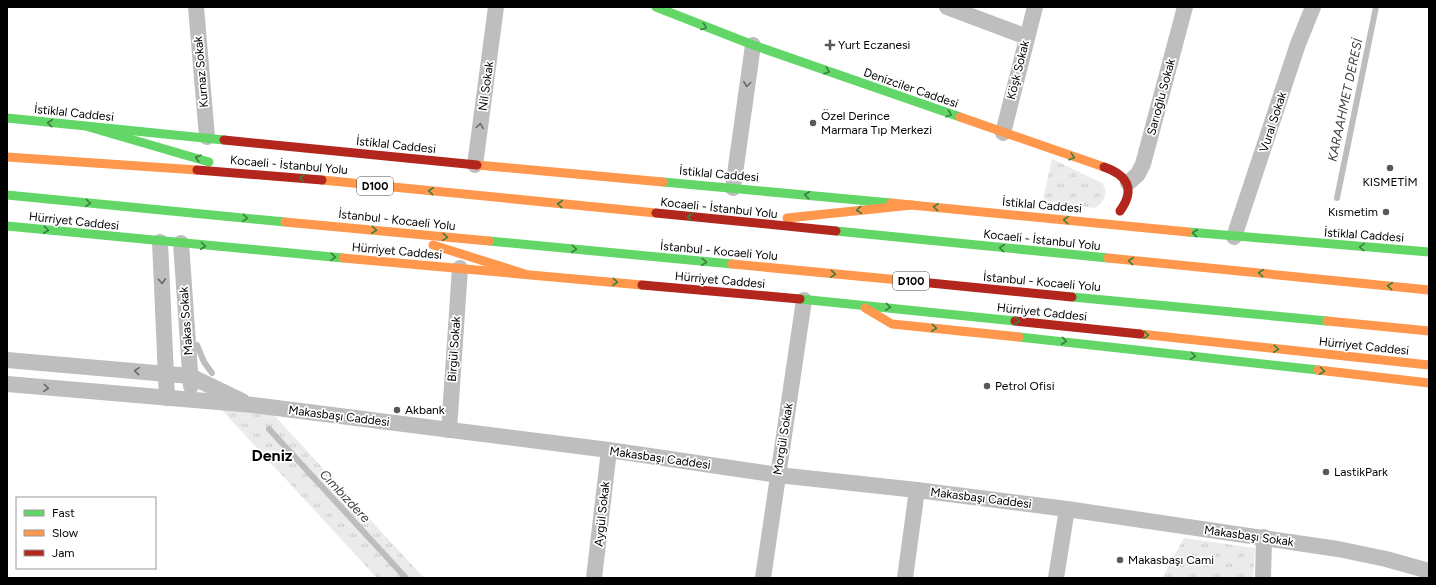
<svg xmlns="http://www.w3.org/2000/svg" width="1436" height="585" viewBox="0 0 1436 585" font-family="Figtree,sans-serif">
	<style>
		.grass { fill: url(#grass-tufts) }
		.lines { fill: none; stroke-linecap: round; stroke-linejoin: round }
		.stream { stroke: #bdbdbd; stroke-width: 6 }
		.street { stroke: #bebebe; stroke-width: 16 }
		.fast { stroke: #63d668; stroke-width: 9 }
		.slow { stroke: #ff974d; stroke-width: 9 }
		.jam { stroke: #b3261e; stroke-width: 9 }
		.oneway { stroke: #3b803e }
		.oneway2 { stroke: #686868 }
		.poi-dot { fill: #595959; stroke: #fff; stroke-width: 1.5 }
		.labels { text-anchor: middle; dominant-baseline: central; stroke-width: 3.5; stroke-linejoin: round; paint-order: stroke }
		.shield { fill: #fff; stroke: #4c4c4c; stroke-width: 1 }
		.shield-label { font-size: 11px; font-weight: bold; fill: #000 }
		.poi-label { font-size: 12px; fill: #000; stroke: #fff; text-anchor: start }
		.street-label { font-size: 12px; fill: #000; stroke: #fff }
		.water-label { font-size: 13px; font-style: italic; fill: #424242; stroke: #fff }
		.district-label { font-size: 16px; font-weight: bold; fill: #000; stroke: #fff }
	</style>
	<defs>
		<pattern id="grass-tufts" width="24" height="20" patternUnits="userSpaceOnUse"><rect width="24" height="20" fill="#ebebeb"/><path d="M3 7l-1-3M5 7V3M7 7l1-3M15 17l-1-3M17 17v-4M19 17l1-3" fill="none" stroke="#c8c8c8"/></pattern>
	</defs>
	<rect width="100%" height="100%" fill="#fff"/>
	<!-- grass -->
	<g class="grass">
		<path d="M 1052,159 L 1102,183 C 1109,192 1104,204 1094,208 L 1043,200 Z"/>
		<polygon points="219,407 273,414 424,578 377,578"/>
		<polygon points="1184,538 1255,548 1253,578 1162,578"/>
	</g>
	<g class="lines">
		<!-- stream -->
		<g class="stream">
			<polyline points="1337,198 1376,7"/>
			<polyline points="197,345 204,362 212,373"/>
			<polyline points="269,429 406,578"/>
		</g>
		<!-- street -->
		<g class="street">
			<polyline points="196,7 207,137"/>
			<polyline points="947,7 1027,37"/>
			<polyline points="1003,133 1035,7"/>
			<polyline points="475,165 496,7"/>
			<polyline points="1128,183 1138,174 1143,164 1185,7"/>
			<polyline points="733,188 753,45"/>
			<polyline points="1234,237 1298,44 1313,7"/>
			<polyline points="160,242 167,398"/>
			<polyline points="181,243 191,386"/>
			<polyline points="7,360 190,376 242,401"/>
			<polyline points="7,384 253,405 609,450 778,475 917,490 1067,509 1338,549 1386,559 1429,571"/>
			<polyline points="449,430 460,268"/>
			<polyline points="594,578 609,450"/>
			<polyline points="763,578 804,300"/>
			<polyline points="905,578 917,490"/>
			<polyline points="1056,578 1067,509"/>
			<polyline points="1263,578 1264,537"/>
		</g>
		<!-- fast -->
		<g class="fast">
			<polyline points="656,7 753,45 960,117"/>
			<polyline points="7,118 224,140"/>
			<polyline points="89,127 209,162"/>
			<polyline points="663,182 891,203"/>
			<polyline points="7,195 285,222"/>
			<polyline points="7,226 343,258"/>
			<polyline points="836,231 1108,258"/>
			<polyline points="1188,232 1429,252"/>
			<polyline points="489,241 732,264"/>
			<polyline points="1072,297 1327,321"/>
			<polyline points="800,299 1015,321"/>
			<polyline points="1019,337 1318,370"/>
		</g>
		<!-- slow -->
		<g class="slow">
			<polyline points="960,117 1104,167"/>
			<polyline points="7,157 197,170"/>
			<polyline points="477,165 663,182"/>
			<polyline points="322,180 656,213"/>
			<polyline points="891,203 1188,232"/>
			<polyline points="787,218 912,205"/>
			<polyline points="285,222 489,241"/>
			<polyline points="433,245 525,274"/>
			<polyline points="343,258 642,285"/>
			<polyline points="1108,258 1429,290"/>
			<polyline points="732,264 920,282"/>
			<polyline points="865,308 892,324 1019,337"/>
			<polyline points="1327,321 1429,331"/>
			<polyline points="1140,334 1429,365"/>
			<polyline points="1318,370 1429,383"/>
		</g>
		<!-- jam -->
		<g class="jam">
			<polyline points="224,140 477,165"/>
			<path d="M 1104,167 C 1127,175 1136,189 1120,211"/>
			<polyline points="197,170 322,180"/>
			<polyline points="656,213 836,231"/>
			<polyline points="920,282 1072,297"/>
			<polyline points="642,285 800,299"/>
			<polyline points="1015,321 1140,334"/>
		</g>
	</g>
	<!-- one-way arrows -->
	<defs><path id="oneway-chevron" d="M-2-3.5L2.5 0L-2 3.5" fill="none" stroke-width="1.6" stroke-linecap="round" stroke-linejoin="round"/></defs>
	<g class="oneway">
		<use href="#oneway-chevron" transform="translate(704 27) rotate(21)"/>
		<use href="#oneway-chevron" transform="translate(827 71) rotate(19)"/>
		<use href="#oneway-chevron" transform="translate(949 114) rotate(19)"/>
		<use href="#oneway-chevron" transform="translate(50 123) rotate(-174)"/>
		<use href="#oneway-chevron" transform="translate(1072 157) rotate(19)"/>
		<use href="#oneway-chevron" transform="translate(198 158) rotate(-164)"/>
		<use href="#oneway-chevron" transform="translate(302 178) rotate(-174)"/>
		<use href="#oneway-chevron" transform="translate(431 191) rotate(-174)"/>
		<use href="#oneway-chevron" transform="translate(807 195) rotate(-174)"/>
		<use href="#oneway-chevron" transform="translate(88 203) rotate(5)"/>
		<use href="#oneway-chevron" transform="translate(560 204) rotate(-174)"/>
		<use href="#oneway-chevron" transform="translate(936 207) rotate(-175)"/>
		<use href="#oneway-chevron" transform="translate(859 210) rotate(174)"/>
		<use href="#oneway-chevron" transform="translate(690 217) rotate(-174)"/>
		<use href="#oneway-chevron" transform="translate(245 218) rotate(5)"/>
		<use href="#oneway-chevron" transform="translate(1066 220) rotate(-175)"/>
		<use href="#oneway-chevron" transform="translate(46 230) rotate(6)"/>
		<use href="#oneway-chevron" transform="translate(374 230) rotate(6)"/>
		<use href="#oneway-chevron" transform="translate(1195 233) rotate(-174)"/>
		<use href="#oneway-chevron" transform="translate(445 237) rotate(5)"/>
		<use href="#oneway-chevron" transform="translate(203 246) rotate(6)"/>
		<use href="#oneway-chevron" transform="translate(1362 247) rotate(-176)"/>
		<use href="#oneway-chevron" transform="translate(1002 248) rotate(-174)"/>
		<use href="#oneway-chevron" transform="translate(574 249) rotate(5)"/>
		<use href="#oneway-chevron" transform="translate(333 257) rotate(5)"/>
		<use href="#oneway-chevron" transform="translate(1131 261) rotate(-174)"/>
		<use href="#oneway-chevron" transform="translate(704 262) rotate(5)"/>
		<use href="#oneway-chevron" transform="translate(1261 273) rotate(-174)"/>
		<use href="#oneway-chevron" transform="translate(833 274) rotate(5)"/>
		<use href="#oneway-chevron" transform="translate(615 282) rotate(5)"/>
		<use href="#oneway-chevron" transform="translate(1390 286) rotate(-174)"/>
		<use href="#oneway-chevron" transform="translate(888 307) rotate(6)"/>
		<use href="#oneway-chevron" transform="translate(1017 321) rotate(6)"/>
		<use href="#oneway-chevron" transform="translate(934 328) rotate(6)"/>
		<use href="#oneway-chevron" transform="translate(1146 335) rotate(6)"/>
		<use href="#oneway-chevron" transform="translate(1064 341) rotate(6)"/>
		<use href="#oneway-chevron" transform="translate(1276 349) rotate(6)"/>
		<use href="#oneway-chevron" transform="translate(1193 356) rotate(7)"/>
		<use href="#oneway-chevron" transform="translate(1322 371) rotate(7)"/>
	</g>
	<g class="oneway2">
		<use href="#oneway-chevron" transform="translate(747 84) rotate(98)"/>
		<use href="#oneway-chevron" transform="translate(480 126) rotate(-82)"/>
		<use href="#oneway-chevron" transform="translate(162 281) rotate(87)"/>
		<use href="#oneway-chevron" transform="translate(137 371) rotate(-175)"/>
		<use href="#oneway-chevron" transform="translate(46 388) rotate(5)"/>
	</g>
	<!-- markers -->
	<g class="poi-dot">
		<path d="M828 39h4v4h4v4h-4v4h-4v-4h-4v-4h4z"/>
		<circle cx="813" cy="123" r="4"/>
		<circle cx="1390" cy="168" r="4"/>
		<circle cx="1386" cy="212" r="4"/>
		<circle cx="987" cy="386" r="4"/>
		<circle cx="397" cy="410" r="4"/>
		<circle cx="1326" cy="472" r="4"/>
		<circle cx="1120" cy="560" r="4"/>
	</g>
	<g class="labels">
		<!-- shield labels -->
		<g class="shield">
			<rect x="357" y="177" width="36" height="18" rx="3"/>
			<rect x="893" y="272" width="36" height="18" rx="3"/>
		</g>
		<g class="shield-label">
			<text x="375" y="186">D100</text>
			<text x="911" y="281">D100</text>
		</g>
		<!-- poi labels -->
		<g class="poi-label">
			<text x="838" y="45">Yurt Eczanesi</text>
			<text x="821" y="116">Özel Derince<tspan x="821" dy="14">Marmara Tıp Merkezi</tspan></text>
			<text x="1390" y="182" text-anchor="middle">KISMETİM</text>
			<text x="1378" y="212" text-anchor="end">Kısmetim</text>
			<text x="995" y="386">Petrol Ofisi</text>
			<text x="405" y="410">Akbank</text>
			<text x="1334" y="472">LastikPark</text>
			<text x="1128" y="560">Makasbaşı Cami</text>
		</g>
		<!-- street labels -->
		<g class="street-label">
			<text transform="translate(1018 70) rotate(-76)">Köşk Sokak</text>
			<text transform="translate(201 72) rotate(-95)">Kurnaz Sokak</text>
			<text transform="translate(486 86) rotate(-82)">Nil Sokak</text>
			<text transform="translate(911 88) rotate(19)">Denizciler Caddesi</text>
			<text transform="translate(1161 97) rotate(-75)">Sarıoğlu Sokak</text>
			<text transform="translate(74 113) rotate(6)">İstiklal Caddesi</text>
			<text transform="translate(1273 122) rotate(-72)">Vural Sokak</text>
			<text transform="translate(396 145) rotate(6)">İstiklal Caddesi</text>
			<text transform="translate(289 165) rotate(5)">Kocaeli - İstanbul Yolu</text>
			<text transform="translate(719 174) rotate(5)">İstiklal Caddesi</text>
			<text transform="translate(1042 205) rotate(5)">İstiklal Caddesi</text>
			<text transform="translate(719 208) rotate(6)">Kocaeli - İstanbul Yolu</text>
			<text transform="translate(397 220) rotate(6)">İstanbul - Kocaeli Yolu</text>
			<text transform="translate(74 221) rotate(6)">Hürriyet Caddesi</text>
			<text transform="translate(1364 235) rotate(4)">İstiklal Caddesi</text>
			<text transform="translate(1042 240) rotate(6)">Kocaeli - İstanbul Yolu</text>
			<text transform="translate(397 251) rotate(5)">Hürriyet Caddesi</text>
			<text transform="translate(719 251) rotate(5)">İstanbul - Kocaeli Yolu</text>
			<text transform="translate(720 280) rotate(5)">Hürriyet Caddesi</text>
			<text transform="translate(1042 282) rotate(5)">İstanbul - Kocaeli Yolu</text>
			<text transform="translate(1042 312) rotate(6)">Hürriyet Caddesi</text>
			<text transform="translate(186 321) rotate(-94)">Makas Sokak</text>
			<text transform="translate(1364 346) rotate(6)">Hürriyet Caddesi</text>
			<text transform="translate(454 349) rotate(-86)">Birgül Sokak</text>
			<text transform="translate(339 416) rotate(7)">Makasbaşı Caddesi</text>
			<text transform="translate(783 439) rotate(-81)">Morgül Sokak</text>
			<text transform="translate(660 458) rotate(8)">Makasbaşı Caddesi</text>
			<text transform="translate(981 498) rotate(7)">Makasbaşı Caddesi</text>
			<text transform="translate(602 514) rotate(-84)">Aygül Sokak</text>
			<text transform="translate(1249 536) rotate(8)">Makasbaşı Sokak</text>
		</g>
		<!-- water labels -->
		<g class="water-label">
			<text transform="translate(1345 100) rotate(-78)">KARAAHMET DERESİ</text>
			<text transform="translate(345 496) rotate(47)">Cımbızdere</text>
		</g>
		<!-- district labels -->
		<g class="district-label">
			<text x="272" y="455">Deniz</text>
		</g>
	</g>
	<!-- border -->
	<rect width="1436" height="585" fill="none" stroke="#000000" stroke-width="16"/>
	<!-- legend -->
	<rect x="16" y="497" width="140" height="72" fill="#ffffff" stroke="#999999"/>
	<rect x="24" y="510" width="20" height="6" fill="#63d668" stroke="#999999"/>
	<text x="52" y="517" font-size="12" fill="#000000">Fast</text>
	<rect x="24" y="530" width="20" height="6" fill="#ff974d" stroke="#999999"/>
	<text x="52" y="537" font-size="12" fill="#000000">Slow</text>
	<rect x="24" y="550" width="20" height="6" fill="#b3261e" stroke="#999999"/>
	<text x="52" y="557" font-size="12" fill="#000000">Jam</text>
</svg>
